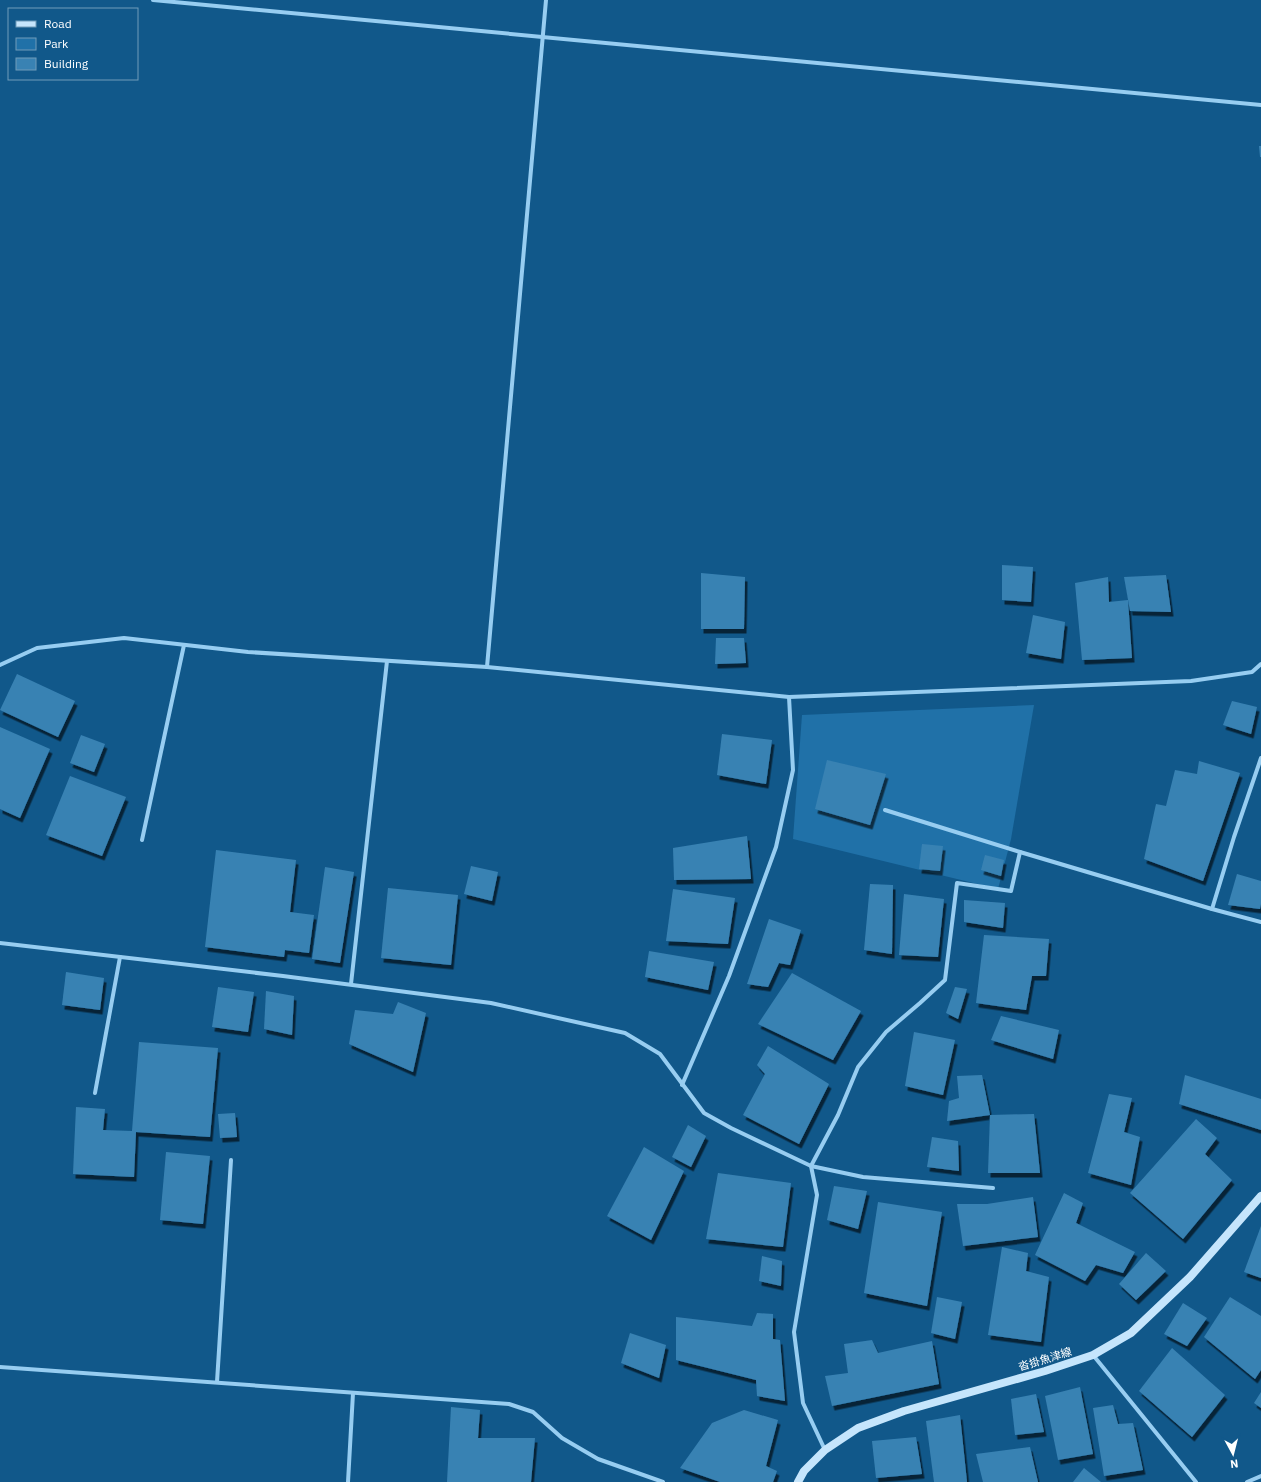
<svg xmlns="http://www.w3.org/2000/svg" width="1261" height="1482" viewBox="0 0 1261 1482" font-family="'IBM Plex Sans','Noto Sans JP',sans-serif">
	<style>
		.green { fill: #2071a8 }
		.building { fill: #3982b3; filter: url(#shadow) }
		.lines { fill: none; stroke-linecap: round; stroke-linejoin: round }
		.minor { stroke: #97cdf1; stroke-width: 4 }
		.secondary { stroke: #c5e5fc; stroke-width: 8 }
		.labels { text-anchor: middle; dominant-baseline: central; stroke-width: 3; stroke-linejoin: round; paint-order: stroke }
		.street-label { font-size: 11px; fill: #fff; stroke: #11588a }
	</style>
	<defs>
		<filter id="shadow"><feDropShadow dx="2.5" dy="4.5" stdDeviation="0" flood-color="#0009"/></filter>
	</defs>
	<rect width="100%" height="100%" fill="#11588a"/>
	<!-- green -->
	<polygon class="green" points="1034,705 1011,839 998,889 793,839 802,715"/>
	<!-- building -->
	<g class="building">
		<polygon points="1259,146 1261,146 1261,157 1260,157"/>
		<polygon points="1002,565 1033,567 1031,602 1002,600"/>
		<polygon points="701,573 745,577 744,629 701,629"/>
		<polygon points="1166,575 1171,612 1130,611 1124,577"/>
		<polygon points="1108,577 1109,602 1128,600 1132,658 1082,660 1075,583"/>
		<polygon points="1033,615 1065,622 1061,659 1026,653"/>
		<polygon points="716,638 744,638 746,663 715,664"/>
		<polygon points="17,674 75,701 58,737 0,710"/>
		<polygon points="1232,701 1257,707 1251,734 1223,725"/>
		<polygon points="0,727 50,749 20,818 0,809"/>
		<polygon points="722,734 772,740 766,784 717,775"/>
		<polygon points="81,735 105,744 94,772 70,763"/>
		<polygon points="827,760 886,774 870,825 815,809"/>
		<polygon points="1199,761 1240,773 1203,881 1144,859 1156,804 1166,806 1175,770 1197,774"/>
		<polygon points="70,776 126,797 102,856 46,835"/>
		<polygon points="747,836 751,879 674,880 673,848"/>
		<polygon points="922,844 943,846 940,871 919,869"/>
		<polygon points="216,850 296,860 290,912 314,915 309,953 285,950 284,957 205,947"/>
		<polygon points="985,855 1004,860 1001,876 981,870"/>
		<polygon points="471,866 498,872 492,901 464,894"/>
		<polygon points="325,867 354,872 340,963 312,959"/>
		<polygon points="1237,874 1261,881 1261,904 1260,909 1228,905"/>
		<polygon points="870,884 893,885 892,954 864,950"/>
		<polygon points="388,888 458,895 451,965 381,958"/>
		<polygon points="673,889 735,898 728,944 666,941"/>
		<polygon points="904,894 944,899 938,957 899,955"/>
		<polygon points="964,900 1005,903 1003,928 964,922"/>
		<polygon points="769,919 801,930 790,965 779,963 768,987 747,984"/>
		<polygon points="984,935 1049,939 1046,976 1032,976 1026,1010 976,1003"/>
		<polygon points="649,951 714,962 708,990 645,977"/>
		<polygon points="66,972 104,978 100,1010 62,1005"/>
		<polygon points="792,973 861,1011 833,1060 758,1024"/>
		<polygon points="218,987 254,992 248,1032 212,1027"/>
		<polygon points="955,987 967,989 958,1019 946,1013"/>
		<polygon points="266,991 294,996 292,1035 264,1029"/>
		<polygon points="398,1002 426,1013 413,1072 349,1044 355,1010 393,1014"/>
		<polygon points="1001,1016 1059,1030 1053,1059 991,1040"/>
		<polygon points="914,1032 955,1040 943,1095 905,1086"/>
		<polygon points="139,1042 218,1048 210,1137 136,1132 134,1177 73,1174 76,1107 105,1109 103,1130 132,1131"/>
		<polygon points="768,1046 829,1084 799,1144 743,1115 765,1074 757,1065"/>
		<polygon points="982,1075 990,1115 947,1121 949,1101 959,1098 957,1076"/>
		<polygon points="1185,1075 1261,1099 1261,1130 1179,1104"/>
		<polygon points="1109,1094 1132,1098 1124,1132 1140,1137 1131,1185 1088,1173"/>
		<polygon points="235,1113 237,1137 220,1138 218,1114"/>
		<polygon points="1034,1114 1040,1173 988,1173 990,1115"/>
		<polygon points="1196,1119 1217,1138 1205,1154 1232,1180 1183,1239 1130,1193"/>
		<polygon points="688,1125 706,1136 691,1167 672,1157"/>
		<polygon points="932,1137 958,1141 959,1171 927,1167"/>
		<polygon points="644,1147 684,1171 651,1240 607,1216"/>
		<polygon points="166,1152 210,1156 203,1224 160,1220"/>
		<polygon points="718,1173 791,1183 783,1247 706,1239"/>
		<polygon points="834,1186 867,1191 858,1229 827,1220"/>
		<polygon points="1064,1193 1083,1203 1076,1223 1135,1252 1123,1273 1096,1265 1085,1281 1035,1255"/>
		<polygon points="1033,1197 1038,1237 963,1246 957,1204 987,1204"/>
		<polygon points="878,1202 942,1212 927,1306 864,1293"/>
		<polygon points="1261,1226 1261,1278 1244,1272"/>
		<polygon points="1002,1247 1028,1253 1026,1271 1049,1277 1041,1342 988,1335"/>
		<polygon points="1146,1253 1166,1271 1136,1300 1119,1284"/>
		<polygon points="762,1256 782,1261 781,1286 759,1281"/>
		<polygon points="937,1297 962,1302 955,1339 931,1333"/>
		<polygon points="1230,1297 1261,1316 1261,1370 1255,1379 1204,1337"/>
		<polygon points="1183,1303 1207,1318 1187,1346 1164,1334"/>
		<polygon points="757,1313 773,1314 773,1339 780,1340 785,1401 757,1396 756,1380 676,1360 676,1317 752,1326"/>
		<polygon points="630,1333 666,1345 659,1378 621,1363"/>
		<polygon points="872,1340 878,1353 932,1341 939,1384 832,1406 825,1376 848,1373 844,1344"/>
		<polygon points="1172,1348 1225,1395 1192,1437 1139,1391"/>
		<polygon points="1080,1387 1093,1454 1058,1460 1045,1396"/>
		<polygon points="1261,1392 1261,1408 1254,1403"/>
		<polygon points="1036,1394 1044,1432 1015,1435 1011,1399"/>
		<polygon points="1113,1405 1118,1424 1133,1423 1143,1470 1104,1476 1093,1408"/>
		<polygon points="451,1407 480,1410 478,1438 535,1438 531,1482 447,1482"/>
		<polygon points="744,1410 778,1420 766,1466 777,1471 773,1482 720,1482 680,1468 712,1423"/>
		<polygon points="960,1415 967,1482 934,1482 926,1421"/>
		<polygon points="916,1437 922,1474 876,1478 872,1441"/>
		<polygon points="1030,1447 1038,1482 983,1482 976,1454"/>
		<polygon points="1084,1468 1101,1482 1073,1482"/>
	</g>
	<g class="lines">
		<!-- minor -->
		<g class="minor">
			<polyline points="153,0 1261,105"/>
			<polyline points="0,665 37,648 124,638 248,652 487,667 789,697 1191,681 1252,672 1261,664"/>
			<polyline points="487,667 546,0"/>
			<polyline points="885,810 1020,852 1212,909 1234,837 1261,758"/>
			<polyline points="142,840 184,645"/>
			<polyline points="1212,909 1261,922"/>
			<polyline points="0,943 283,976 491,1003 625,1033 660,1054 704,1113 731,1128 811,1166 817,1195 794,1332 803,1403 825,1450"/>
			<polyline points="351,984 387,661"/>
			<polyline points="682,1085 729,976 776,847 793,770 789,697"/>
			<polyline points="95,1093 120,957"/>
			<polyline points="993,1188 863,1177 811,1166 838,1115 858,1067 886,1032 920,1003 945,980 957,883 1011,891 1020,852"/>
			<polyline points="1093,1355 1196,1482"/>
			<polyline points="0,1367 509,1404 533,1412 562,1438 598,1459 663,1482"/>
			<polyline points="217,1382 231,1160"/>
			<polyline points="348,1482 353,1393"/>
			<polyline points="1247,1482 1261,1476"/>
		</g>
		<!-- secondary -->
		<polyline class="secondary" points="798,1482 804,1471 825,1450 858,1428 904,1411 1045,1371 1093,1355 1131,1333 1190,1277 1261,1196"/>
	</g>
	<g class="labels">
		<!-- street labels -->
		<g class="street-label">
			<text transform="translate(1045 1359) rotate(-17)">沓掛魚津線</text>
		</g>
	</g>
	<!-- legend -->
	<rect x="8" y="8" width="130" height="72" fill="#11588a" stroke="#709bb9"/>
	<rect x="16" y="21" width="20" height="6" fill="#c5e5fc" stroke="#709bb9"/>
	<text x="44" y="28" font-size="12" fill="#ffffff">Road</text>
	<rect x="16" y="38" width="20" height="12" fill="#2071a8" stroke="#709bb9"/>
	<text x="44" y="48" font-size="12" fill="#ffffff">Park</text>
	<rect x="16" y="58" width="20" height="12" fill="#3982b3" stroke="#709bb9"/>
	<text x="44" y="68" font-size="12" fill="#ffffff">Building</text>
	<!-- north arrow -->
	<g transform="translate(1233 1454) rotate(173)" stroke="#11588a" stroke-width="3" paint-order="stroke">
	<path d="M0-3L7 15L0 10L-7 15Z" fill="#ffffff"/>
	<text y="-6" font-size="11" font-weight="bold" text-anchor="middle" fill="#ffffff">N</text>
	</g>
</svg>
